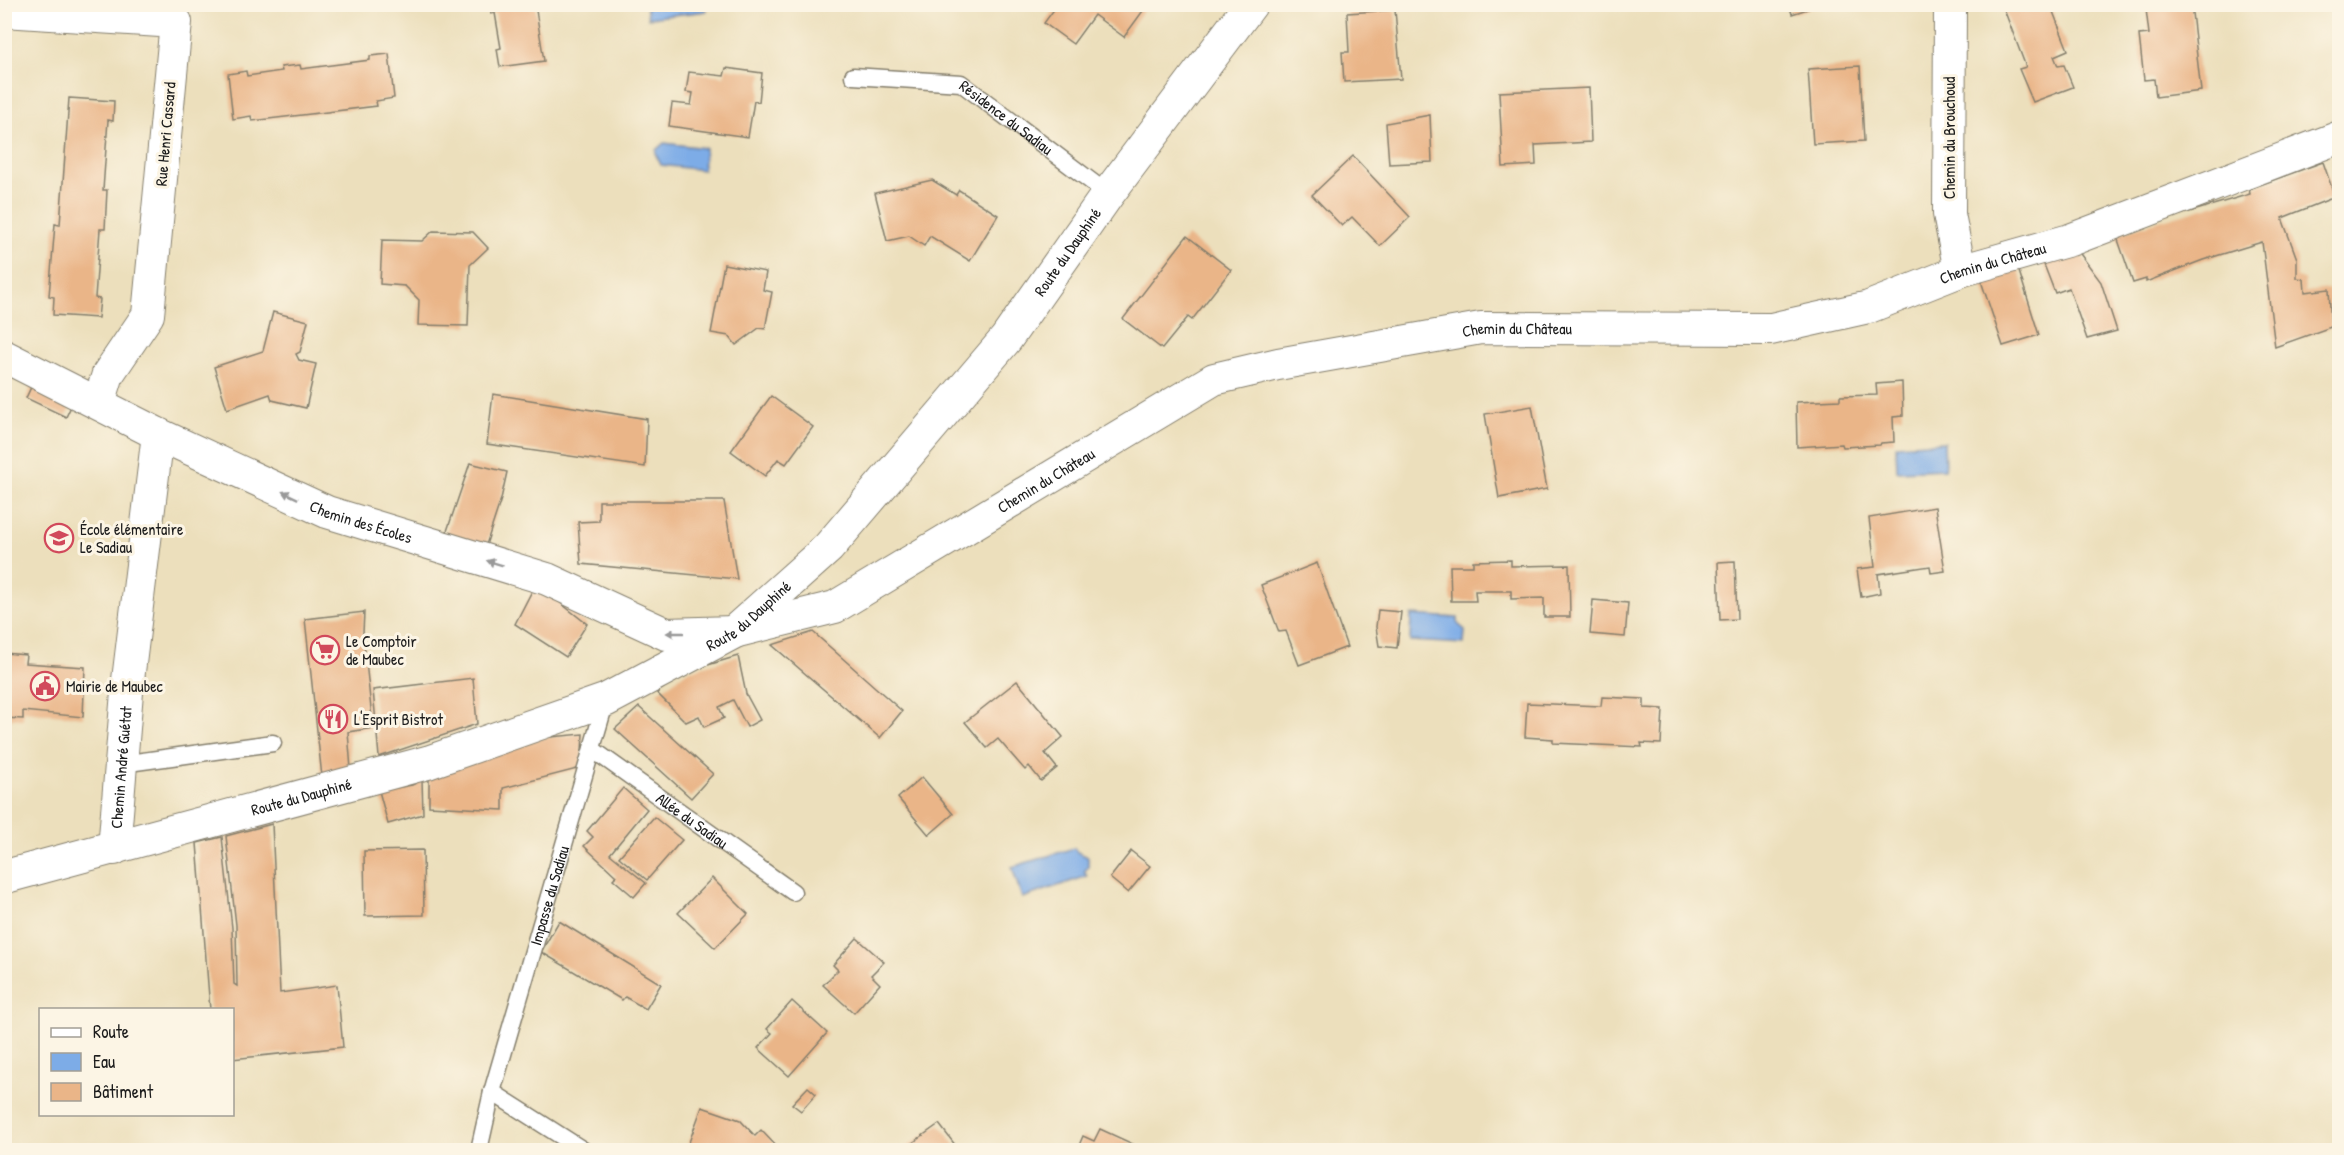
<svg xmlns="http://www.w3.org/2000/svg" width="2344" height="1155" viewBox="0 0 2344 1155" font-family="'Patrick Hand',sans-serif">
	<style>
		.water { fill: #7dace7; stroke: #4c6482; stroke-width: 1.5 }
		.building { fill: #eab588 }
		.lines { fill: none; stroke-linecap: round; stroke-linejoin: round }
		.service-casing { stroke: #847e6c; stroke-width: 19 }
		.minor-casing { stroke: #847e6c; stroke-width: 34 }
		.tertiary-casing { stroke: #847e6c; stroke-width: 35 }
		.service { stroke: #fff; stroke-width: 16 }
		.minor { stroke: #fff; stroke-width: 32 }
		.tertiary { stroke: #fff; stroke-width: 33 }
		.oneway { fill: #999 }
		.labels { text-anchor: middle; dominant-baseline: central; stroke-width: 6; stroke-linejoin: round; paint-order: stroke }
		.street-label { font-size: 16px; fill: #1c1c1c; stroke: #fcf5e5 }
		.poi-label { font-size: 16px; fill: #1c1c1c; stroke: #fcf5e5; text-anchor: start }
	</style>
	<rect width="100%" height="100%" fill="#fcf5e5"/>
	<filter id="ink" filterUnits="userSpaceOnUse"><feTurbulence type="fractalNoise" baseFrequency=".0167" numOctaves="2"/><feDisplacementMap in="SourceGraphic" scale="12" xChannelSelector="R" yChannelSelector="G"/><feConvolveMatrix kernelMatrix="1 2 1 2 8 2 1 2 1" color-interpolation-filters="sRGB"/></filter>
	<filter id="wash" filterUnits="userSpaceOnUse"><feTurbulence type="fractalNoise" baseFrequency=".008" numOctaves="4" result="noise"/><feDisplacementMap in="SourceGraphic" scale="24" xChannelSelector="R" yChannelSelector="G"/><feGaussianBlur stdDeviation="1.35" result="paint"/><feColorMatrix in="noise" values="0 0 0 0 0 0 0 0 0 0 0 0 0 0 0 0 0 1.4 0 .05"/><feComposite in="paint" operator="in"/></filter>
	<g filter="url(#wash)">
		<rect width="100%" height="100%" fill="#ecdfbc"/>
		<!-- water -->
		<g class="water">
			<polygon points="646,5 705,5 706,11 648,18"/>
			<polygon points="664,143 705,148 703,170 661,165 656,155 656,150"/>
			<polygon points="1944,442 1945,469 1897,471 1896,445"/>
			<polygon points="1411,615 1458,618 1458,624 1465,630 1464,644 1410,641"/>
			<polygon points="1074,848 1077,852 1088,857 1088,867 1084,872 1087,876 1022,898 1012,867"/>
		</g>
		<g id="blocks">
			<!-- building -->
			<g class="building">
				<polygon points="490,4 535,4 544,61 500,67 497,49 501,48 495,13 491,14"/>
				<polygon points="1058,4 1148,4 1124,37 1094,15 1073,44 1044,23"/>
				<polygon points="1789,4 1819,4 1820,5 1792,14"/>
				<polygon points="2002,4 2050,4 2068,50 2054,56 2058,66 2064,65 2073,87 2033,102 2019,69 2026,67"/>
				<polygon points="2172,4 2191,4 2201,91 2156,97 2154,79 2144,80 2139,35 2149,34 2146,9"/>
				<polygon points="2312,4 2340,4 2340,13 2312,5"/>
				<polygon points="1395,10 1401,79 1344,82 1342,52 1349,52 1347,13"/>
				<polygon points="389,54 394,98 376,101 377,106 252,121 251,116 233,119 228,74 246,71 247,76 282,71 281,67 300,65 301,69 370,60 370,56"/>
				<polygon points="1860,66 1864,141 1813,144 1808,69"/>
				<polygon points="726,68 762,73 759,102 754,101 748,137 669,126 672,103 691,105 693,93 686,92 689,72 724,76"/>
				<polygon points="1589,88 1591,142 1535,145 1536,165 1503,167 1499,92"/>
				<polygon points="69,98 114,101 113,121 108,120 103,190 107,190 105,229 100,229 95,298 100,299 98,318 53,315 54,297 49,296 55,224 60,225"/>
				<polygon points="1430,115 1432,162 1389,164 1386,123"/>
				<polygon points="1353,156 1410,217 1380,246 1352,217 1342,226 1312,195"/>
				<polygon points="2323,162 2335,197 2282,218 2297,259 2297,278 2304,279 2305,292 2329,289 2331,327 2275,347 2262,242 2203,260 2146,282 2146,279 2133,283 2116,234 2250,194 2249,189"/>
				<polygon points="932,180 956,195 959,190 998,215 970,261 930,236 924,246 909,236 887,241 875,193"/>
				<polygon points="433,231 473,232 488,248 470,265 468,326 418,325 419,300 405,286 380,284 382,240 422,241"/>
				<polygon points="1187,236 1231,270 1192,320 1188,317 1162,349 1123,319"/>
				<polygon points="2078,251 2101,282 2117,331 2087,339 2069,288 2055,293 2043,262"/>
				<polygon points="724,264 766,272 763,290 772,292 765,329 759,328 736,345 729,336 711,333"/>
				<polygon points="2018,268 2039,335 2003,346 1981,281"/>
				<polygon points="273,312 308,321 300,352 296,354 299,360 316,364 306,408 272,400 270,394 227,409 214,367 263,351"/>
				<polygon points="1902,382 1903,416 1893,417 1894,442 1881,443 1880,445 1843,447 1842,444 1797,447 1796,402 1840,400 1840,396 1877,395 1876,384"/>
				<polygon points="32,385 72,404 66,417 26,398"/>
				<polygon points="493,394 647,419 645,467 487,444"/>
				<polygon points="771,396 813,427 786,464 778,459 765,476 731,451"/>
				<polygon points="1532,406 1547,489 1499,498 1485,414"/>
				<polygon points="470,463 507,472 501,499 485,548 445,537"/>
				<polygon points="599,501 724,501 737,579 581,564 578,522 599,521"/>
				<polygon points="1935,507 1945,571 1931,573 1930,566 1878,574 1880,593 1861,597 1857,569 1875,567 1869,518"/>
				<polygon points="1511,560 1511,566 1569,565 1570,617 1544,617 1544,598 1511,599 1511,591 1475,591 1476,601 1451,601 1450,566 1473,566 1473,561"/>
				<polygon points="1735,561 1737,619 1720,620 1718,562"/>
				<polygon points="1317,563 1347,647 1299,665 1286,631 1279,632 1261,585"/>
				<polygon points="533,589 554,598 587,624 566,657 515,624"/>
				<polygon points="1593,600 1628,603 1625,637 1590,634"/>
				<polygon points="1378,610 1401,612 1397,648 1379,646 1376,627"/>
				<polygon points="364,612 363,633 373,728 348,732 351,769 322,777 305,619"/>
				<polygon points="813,632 902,711 880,738 772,645"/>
				<polygon points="4,653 26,655 25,663 85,667 83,717 23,711 23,719 4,718"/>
				<polygon points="738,656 746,694 760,720 747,727 733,700 719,707 724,718 704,727 699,716 686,722 657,693 688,671"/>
				<polygon points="473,678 477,724 379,757 373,690"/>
				<polygon points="1017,681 1063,737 1045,753 1057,768 1041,781 1029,766 1025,770 998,739 987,748 965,722"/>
				<polygon points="1602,697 1644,699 1644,708 1663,709 1661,744 1641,743 1642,747 1553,743 1553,739 1525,737 1527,703 1601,706"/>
				<polygon points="639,707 713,774 691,798 615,729"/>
				<polygon points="583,734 581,768 503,788 503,810 429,806 429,778 540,738"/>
				<polygon points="922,777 953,814 929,835 898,798"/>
				<polygon points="422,780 423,814 388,824 379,791 412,785"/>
				<polygon points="623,788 647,809 610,854 646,883 634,897 613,879 616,876 584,846 593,837 587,831"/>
				<polygon points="654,817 682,840 647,880 619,857"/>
				<polygon points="272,824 280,993 337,985 343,1047 232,1059 232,1010 210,1010 197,843 222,837 232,928 234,984 237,986 236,925 226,836"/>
				<polygon points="423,850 424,915 365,916 364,851"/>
				<polygon points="1131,851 1150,866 1128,893 1110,878"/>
				<polygon points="712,878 748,914 715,948 678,913"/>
				<polygon points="559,921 661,984 646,1009 625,997 622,1000 541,952"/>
				<polygon points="857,938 884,962 871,975 880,984 854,1013 823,985 838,970 833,965"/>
				<polygon points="792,1001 827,1033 789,1076 758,1048 772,1033 767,1029"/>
				<polygon points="808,1087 816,1094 801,1111 792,1104"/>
				<polygon points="702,1107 740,1120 755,1136 761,1130 779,1149 777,1150 702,1150 688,1145"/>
				<polygon points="939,1124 959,1150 906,1150 904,1149"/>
				<polygon points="1100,1129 1133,1144 1130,1150 1077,1150 1083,1136 1094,1141"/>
			</g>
		</g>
	</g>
	<g filter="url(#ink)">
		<use href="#blocks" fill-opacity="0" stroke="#847e6c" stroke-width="1.5"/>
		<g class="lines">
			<!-- service casing -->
			<g class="service-casing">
				<g id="service">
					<path id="s1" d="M 853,76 L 961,83 L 1108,194"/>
					<path id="s2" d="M 592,749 L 793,892"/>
					<polyline points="121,764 273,743"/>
					<polyline points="492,1092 583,1150"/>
					<path id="s3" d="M 479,1150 L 492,1092 L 606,700"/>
				</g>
			</g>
			<!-- minor casing -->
			<g class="minor-casing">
				<g id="minor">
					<polyline points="1950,4 1949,214 1960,271"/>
					<polyline points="4,11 176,22 148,315 108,374 99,403"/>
					<path id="s4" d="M 4,356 L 158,434 L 327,512 L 547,579 L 666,634 L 734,632 L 835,607 L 1214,379 L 1278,364 L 1481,328 L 1771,329 L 1869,307 L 1960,271 L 2070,240 L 2340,137"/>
					<path id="s5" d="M 114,849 L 128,680 L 158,434"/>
				</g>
			</g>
			<!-- tertiary casing -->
			<g class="tertiary-casing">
				<g id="tertiary">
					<path id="s6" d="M 4,877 L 429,762 L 606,700 L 734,632 L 828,548 L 1006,339 L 1108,194 L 1251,4"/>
				</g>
			</g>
			<!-- service -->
			<use href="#service" class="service"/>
			<!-- minor -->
			<use href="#minor" class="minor"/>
			<!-- tertiary -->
			<use href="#tertiary" class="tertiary"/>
		</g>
		<!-- one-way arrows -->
		<defs><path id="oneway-solid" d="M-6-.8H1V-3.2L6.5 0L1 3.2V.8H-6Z" transform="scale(1.5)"/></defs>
		<g class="oneway">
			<use href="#oneway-solid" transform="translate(290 495) rotate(-155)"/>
			<use href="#oneway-solid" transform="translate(495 563) rotate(-163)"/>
			<use href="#oneway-solid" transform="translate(675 633) rotate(-180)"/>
		</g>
	</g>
	<!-- icons -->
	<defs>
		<g id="school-ring" transform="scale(1.5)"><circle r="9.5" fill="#fcf5e5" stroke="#d1495b" stroke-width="1.5"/><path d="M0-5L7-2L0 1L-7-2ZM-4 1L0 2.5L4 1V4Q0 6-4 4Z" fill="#d1495b"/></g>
		<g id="supermarket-ring" transform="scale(1.5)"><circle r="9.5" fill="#fcf5e5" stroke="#d1495b" stroke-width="1.5"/><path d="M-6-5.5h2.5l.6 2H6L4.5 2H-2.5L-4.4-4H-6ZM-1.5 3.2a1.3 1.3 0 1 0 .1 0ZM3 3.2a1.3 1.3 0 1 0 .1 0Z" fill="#d1495b"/></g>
		<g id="civic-ring" transform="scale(1.5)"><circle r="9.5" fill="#fcf5e5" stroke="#d1495b" stroke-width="1.5"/><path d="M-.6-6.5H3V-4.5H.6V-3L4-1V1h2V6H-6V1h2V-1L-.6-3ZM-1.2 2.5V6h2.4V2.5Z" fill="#d1495b"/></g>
		<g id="restaurant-ring" transform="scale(1.5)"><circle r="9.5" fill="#fcf5e5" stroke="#d1495b" stroke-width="1.5"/><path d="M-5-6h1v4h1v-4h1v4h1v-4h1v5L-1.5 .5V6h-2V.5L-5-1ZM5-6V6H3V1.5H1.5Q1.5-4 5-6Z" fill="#d1495b"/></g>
	</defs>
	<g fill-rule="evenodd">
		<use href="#school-ring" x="59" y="538"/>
		<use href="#supermarket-ring" x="325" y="650"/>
		<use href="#civic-ring" x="45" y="686"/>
		<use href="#restaurant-ring" x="333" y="719"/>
	</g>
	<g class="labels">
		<!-- street labels -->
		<g class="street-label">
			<text stroke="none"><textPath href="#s1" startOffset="165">Résidence du Sadiau</textPath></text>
			<text transform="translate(165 134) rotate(-85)">Rue Henri Cassard</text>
			<text transform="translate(1949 138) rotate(-90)">Chemin du Brouchoud</text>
			<text stroke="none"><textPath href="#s6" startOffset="1280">Route du Dauphiné</textPath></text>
			<text stroke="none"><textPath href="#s4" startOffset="2128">Chemin du Château</textPath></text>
			<text stroke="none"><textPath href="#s4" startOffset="1642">Chemin du Château</textPath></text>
			<text stroke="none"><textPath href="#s4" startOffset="1138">Chemin du Château</textPath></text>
			<text stroke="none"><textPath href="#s4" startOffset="394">Chemin des Écoles</textPath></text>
			<text stroke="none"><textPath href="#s6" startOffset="794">Route du Dauphiné</textPath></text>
			<text stroke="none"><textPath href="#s5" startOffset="82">Chemin André Guétat</textPath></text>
			<text stroke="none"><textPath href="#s6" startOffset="308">Route du Dauphiné</textPath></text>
			<text stroke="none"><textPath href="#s2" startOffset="123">Allée du Sadiau</textPath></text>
			<text stroke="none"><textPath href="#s3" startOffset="264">Impasse du Sadiau</textPath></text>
		</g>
		<!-- poi labels -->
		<g class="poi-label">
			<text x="80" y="529">École élémentaire<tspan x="80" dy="18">Le Sadiau</tspan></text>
			<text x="346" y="641">Le Comptoir<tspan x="346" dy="18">de Maubec</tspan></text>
			<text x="66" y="686">Mairie de Maubec</text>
			<text x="354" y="719">L'Esprit Bistrot</text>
		</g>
	</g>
	<!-- margin -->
	<rect width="2344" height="1155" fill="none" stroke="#fcf5e5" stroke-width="24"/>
	<!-- legend -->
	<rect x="39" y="1008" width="195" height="108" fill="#fcf5e5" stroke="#a29e95" stroke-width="1.5"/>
	<rect x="51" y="1028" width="30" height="9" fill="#ffffff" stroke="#a29e95" stroke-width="1.5"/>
	<text x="93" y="1038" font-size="18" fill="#1c1c1c">Route</text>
	<rect x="51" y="1053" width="30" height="18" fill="#7dace7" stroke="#a29e95" stroke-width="1.5"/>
	<text x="93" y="1068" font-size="18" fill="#1c1c1c">Eau</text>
	<rect x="51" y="1083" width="30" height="18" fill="#eab588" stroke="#a29e95" stroke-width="1.5"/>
	<text x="93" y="1098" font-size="18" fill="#1c1c1c">Bâtiment</text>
</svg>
